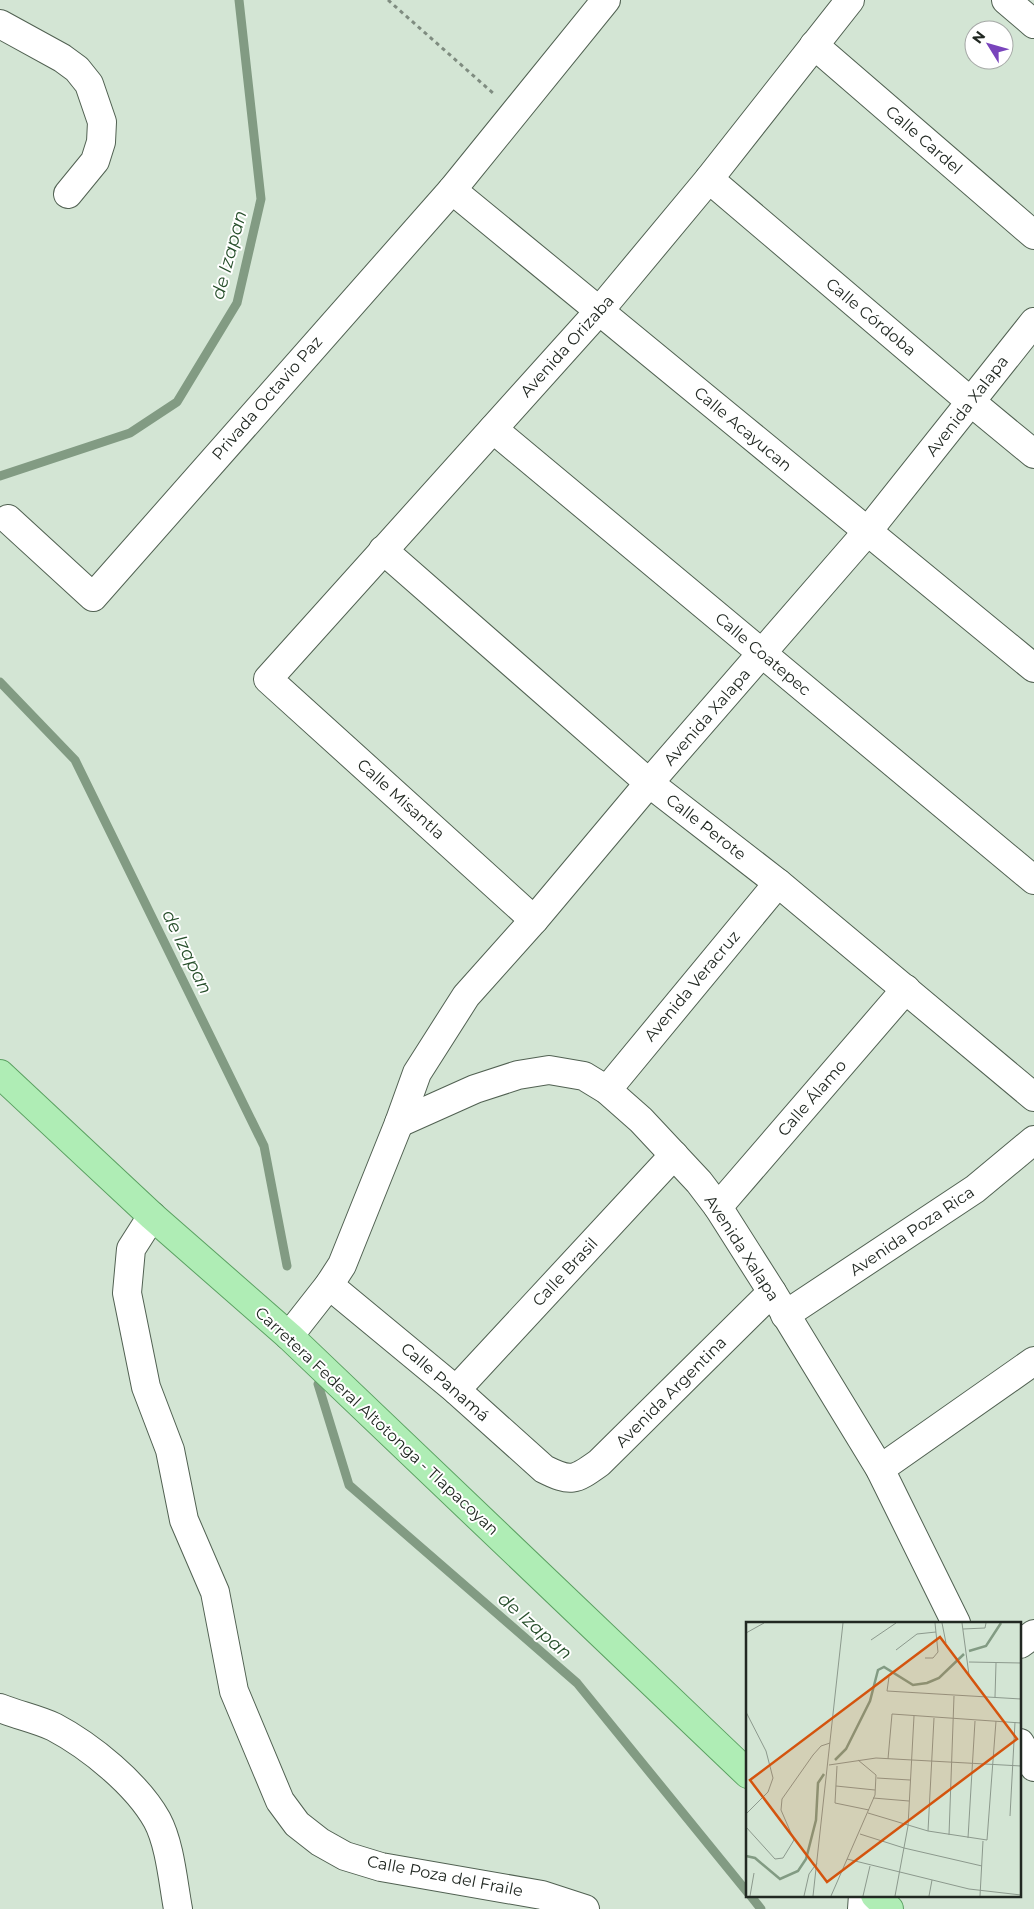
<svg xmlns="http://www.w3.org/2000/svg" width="1034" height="1909" viewBox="0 0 1034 1909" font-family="Montserrat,sans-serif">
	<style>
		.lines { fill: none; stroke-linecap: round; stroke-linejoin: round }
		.stream { stroke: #829b83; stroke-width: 9 }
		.minor-casing { stroke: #516152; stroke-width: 30 }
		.primary-casing { stroke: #5aa061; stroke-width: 30 }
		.path { stroke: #7f8c80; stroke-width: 3; stroke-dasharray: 4 4; stroke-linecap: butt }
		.minor { stroke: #fff; stroke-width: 28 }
		.primary { stroke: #afedb5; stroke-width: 28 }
		.labels { text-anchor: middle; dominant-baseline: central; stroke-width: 4; stroke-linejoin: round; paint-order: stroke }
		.street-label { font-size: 16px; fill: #212822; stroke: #fff }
		.water-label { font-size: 18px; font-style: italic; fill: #274f2b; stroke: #fff }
		.inset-river { fill: none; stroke: #829b83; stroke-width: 2.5 }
		.inset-road { fill: none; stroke: #8c998d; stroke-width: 1 }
		.view { fill: #d4540e; fill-opacity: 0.15; stroke: #d4540e; stroke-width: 2.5 }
		.inset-edge { fill: none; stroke: #212822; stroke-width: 2.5 }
	</style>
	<rect width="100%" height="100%" fill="#d3e5d4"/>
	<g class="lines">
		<!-- stream -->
		<g class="stream">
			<polyline points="0,476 130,433 177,402 237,303 261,199 239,0"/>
			<polyline points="0,682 75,760 264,1146 287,1266"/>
			<polyline points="318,1384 349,1485 577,1683 748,1893"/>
			<polyline points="750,1895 761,1909"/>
		</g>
		<!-- minor casing -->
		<g class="minor-casing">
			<g id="minor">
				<polyline points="1006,0 1034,24"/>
				<polyline points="0,24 62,58 77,69 89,84 102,122 101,142 95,161 68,194"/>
				<polyline points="814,45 1034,235"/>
				<polyline points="709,179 971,402 1034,454"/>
				<path d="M 452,190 C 647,348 839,510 1034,668"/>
				<polyline points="493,429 1034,880"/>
				<polyline points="8,519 93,597 452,190 606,0"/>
				<polyline points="383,550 649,783 778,883 1034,1097"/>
				<polyline points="534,920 268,679 600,310 709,179 850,0"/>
				<polyline points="607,1090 778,883"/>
				<polyline points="399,1123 475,1089 518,1075 549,1070 584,1076 607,1090 641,1120 699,1182 718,1207 772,1292 880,1469 956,1623"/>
				<polyline points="718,1207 906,989"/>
				<polyline points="152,1216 131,1249 127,1293 146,1387 170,1450 184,1520 215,1592 234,1691 280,1801 297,1824 320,1842 345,1856 381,1867 542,1895 585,1909"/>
				<path d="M 329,1285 L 456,1390 L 544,1469 C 572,1483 575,1480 599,1463 L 772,1292"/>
				<polyline points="785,1315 975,1189 1034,1140"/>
				<polyline points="289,1336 329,1285 342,1265 399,1123 417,1073 466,996 534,920 649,783 867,532 1034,322"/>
				<polyline points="456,1390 674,1155"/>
				<polyline points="880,1469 1034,1361"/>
				<polyline points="1020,1644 1034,1634"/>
				<path d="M 0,1708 C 17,1715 37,1719 54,1727 C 90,1746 137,1784 157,1820 C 170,1844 173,1882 178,1909"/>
				<polyline points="1020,1743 1034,1767"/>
				<polyline points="862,1909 863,1895"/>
			</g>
		</g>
		<!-- primary casing -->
		<g class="primary-casing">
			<g id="primary">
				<polyline points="0,1074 152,1216 289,1336 748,1774"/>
				<polyline points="875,1895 889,1909"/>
			</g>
		</g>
		<!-- path -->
		<polyline class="path" points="388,0 494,94"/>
		<!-- minor -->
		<use href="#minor" class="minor"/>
		<!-- primary -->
		<use href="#primary" class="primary"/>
	</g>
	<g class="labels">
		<!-- street labels -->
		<g class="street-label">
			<text transform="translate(924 140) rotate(41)">Calle Cardel</text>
			<text transform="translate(871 317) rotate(40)">Calle Córdoba</text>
			<text transform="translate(567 346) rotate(-48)">Avenida Orizaba</text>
			<text transform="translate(267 398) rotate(-49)">Privada Octavio Paz</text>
			<text transform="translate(967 406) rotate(-52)">Avenida Xalapa</text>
			<text transform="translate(743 429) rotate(40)">Calle Acayucan</text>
			<text transform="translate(763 654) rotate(40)">Calle Coatepec</text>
			<text transform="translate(707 717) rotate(-49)">Avenida Xalapa</text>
			<text transform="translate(401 799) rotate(42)">Calle Misantla</text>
			<text transform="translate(706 827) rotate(38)">Calle Perote</text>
			<text transform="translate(692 986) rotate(-50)">Avenida Veracruz</text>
			<text transform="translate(812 1098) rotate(-49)">Calle Álamo</text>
			<text transform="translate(912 1231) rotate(-34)">Avenida Poza Rica</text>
			<text transform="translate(742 1248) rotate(57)">Avenida Xalapa</text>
			<text transform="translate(565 1272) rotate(-47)">Calle Brasil</text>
			<text transform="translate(445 1382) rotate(41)">Calle Panamá</text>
			<text transform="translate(671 1392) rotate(-45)">Avenida Argentina</text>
			<text transform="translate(377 1421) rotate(43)">Carretera Federal Altotonga - Tlapacoyan</text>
			<text transform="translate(445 1876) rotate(11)">Calle Poza del Fraile</text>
		</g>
		<!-- water labels -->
		<g class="water-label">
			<text transform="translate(229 255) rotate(-75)">de Izapan</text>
			<text transform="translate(187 952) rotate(64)">de Izapan</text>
			<text transform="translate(535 1626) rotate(41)">de Izapan</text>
		</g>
	</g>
	<!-- overview -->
	<g transform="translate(746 1622)">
		<rect width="275" height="275" fill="#d3e5d4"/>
		<path class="inset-river" d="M 223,29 L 240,24 L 255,1M 89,138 L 100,127 L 124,79 L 132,48 L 138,45 L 167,63 L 181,61 L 193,56 L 218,32M 0,234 L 9,236 L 34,257 L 52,249 L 60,237 L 70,198 L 72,161 L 78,152"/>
		<path class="inset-road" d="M 196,1 L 200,21M 216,1 L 223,53M 217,7 L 239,6 L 240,1M 0,11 L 18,1M 125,18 L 150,1M 150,28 L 171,12 L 190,10M 179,36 L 187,36 L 192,30 L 189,1M 223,40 L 275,41M 143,55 L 141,69 L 275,77M 249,75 L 250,41M 0,90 L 20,129 L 27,156 L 22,170 L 0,192M 142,137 L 146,92 L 275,101M 83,143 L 130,136 L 275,144M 91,144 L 89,181 L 123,188M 131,156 L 164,158M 90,164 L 129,168M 127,176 L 163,179M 122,191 L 182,209 L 241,218 L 250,99M 264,194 L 269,100M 0,205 L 29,237 L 37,236 L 48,218 L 35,188 L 36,177 L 67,133 L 75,124 L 84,121M 182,209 L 188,96M 114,212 L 158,226 L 236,244M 203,213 L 208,74M 222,216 L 229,99M 101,237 L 223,267 L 275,273M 4,274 L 8,251M 58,274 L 63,252 L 71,241M 67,274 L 97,1M 85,274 L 129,173 L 130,153 L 112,138M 117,274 L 124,244M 149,274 L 162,204 L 168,94M 183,274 L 186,258M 234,274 L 237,219"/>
		<path class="view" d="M 194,15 L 271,117 L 81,260 L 4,158 Z"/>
		<rect width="275" height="275" class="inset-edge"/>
	</g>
	<!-- north arrow -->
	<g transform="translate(989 45) rotate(307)"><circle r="24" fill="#ffffff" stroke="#a6a9a7"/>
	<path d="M0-4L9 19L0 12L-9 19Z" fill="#7944bc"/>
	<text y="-8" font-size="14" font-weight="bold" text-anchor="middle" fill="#212822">N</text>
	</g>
</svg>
